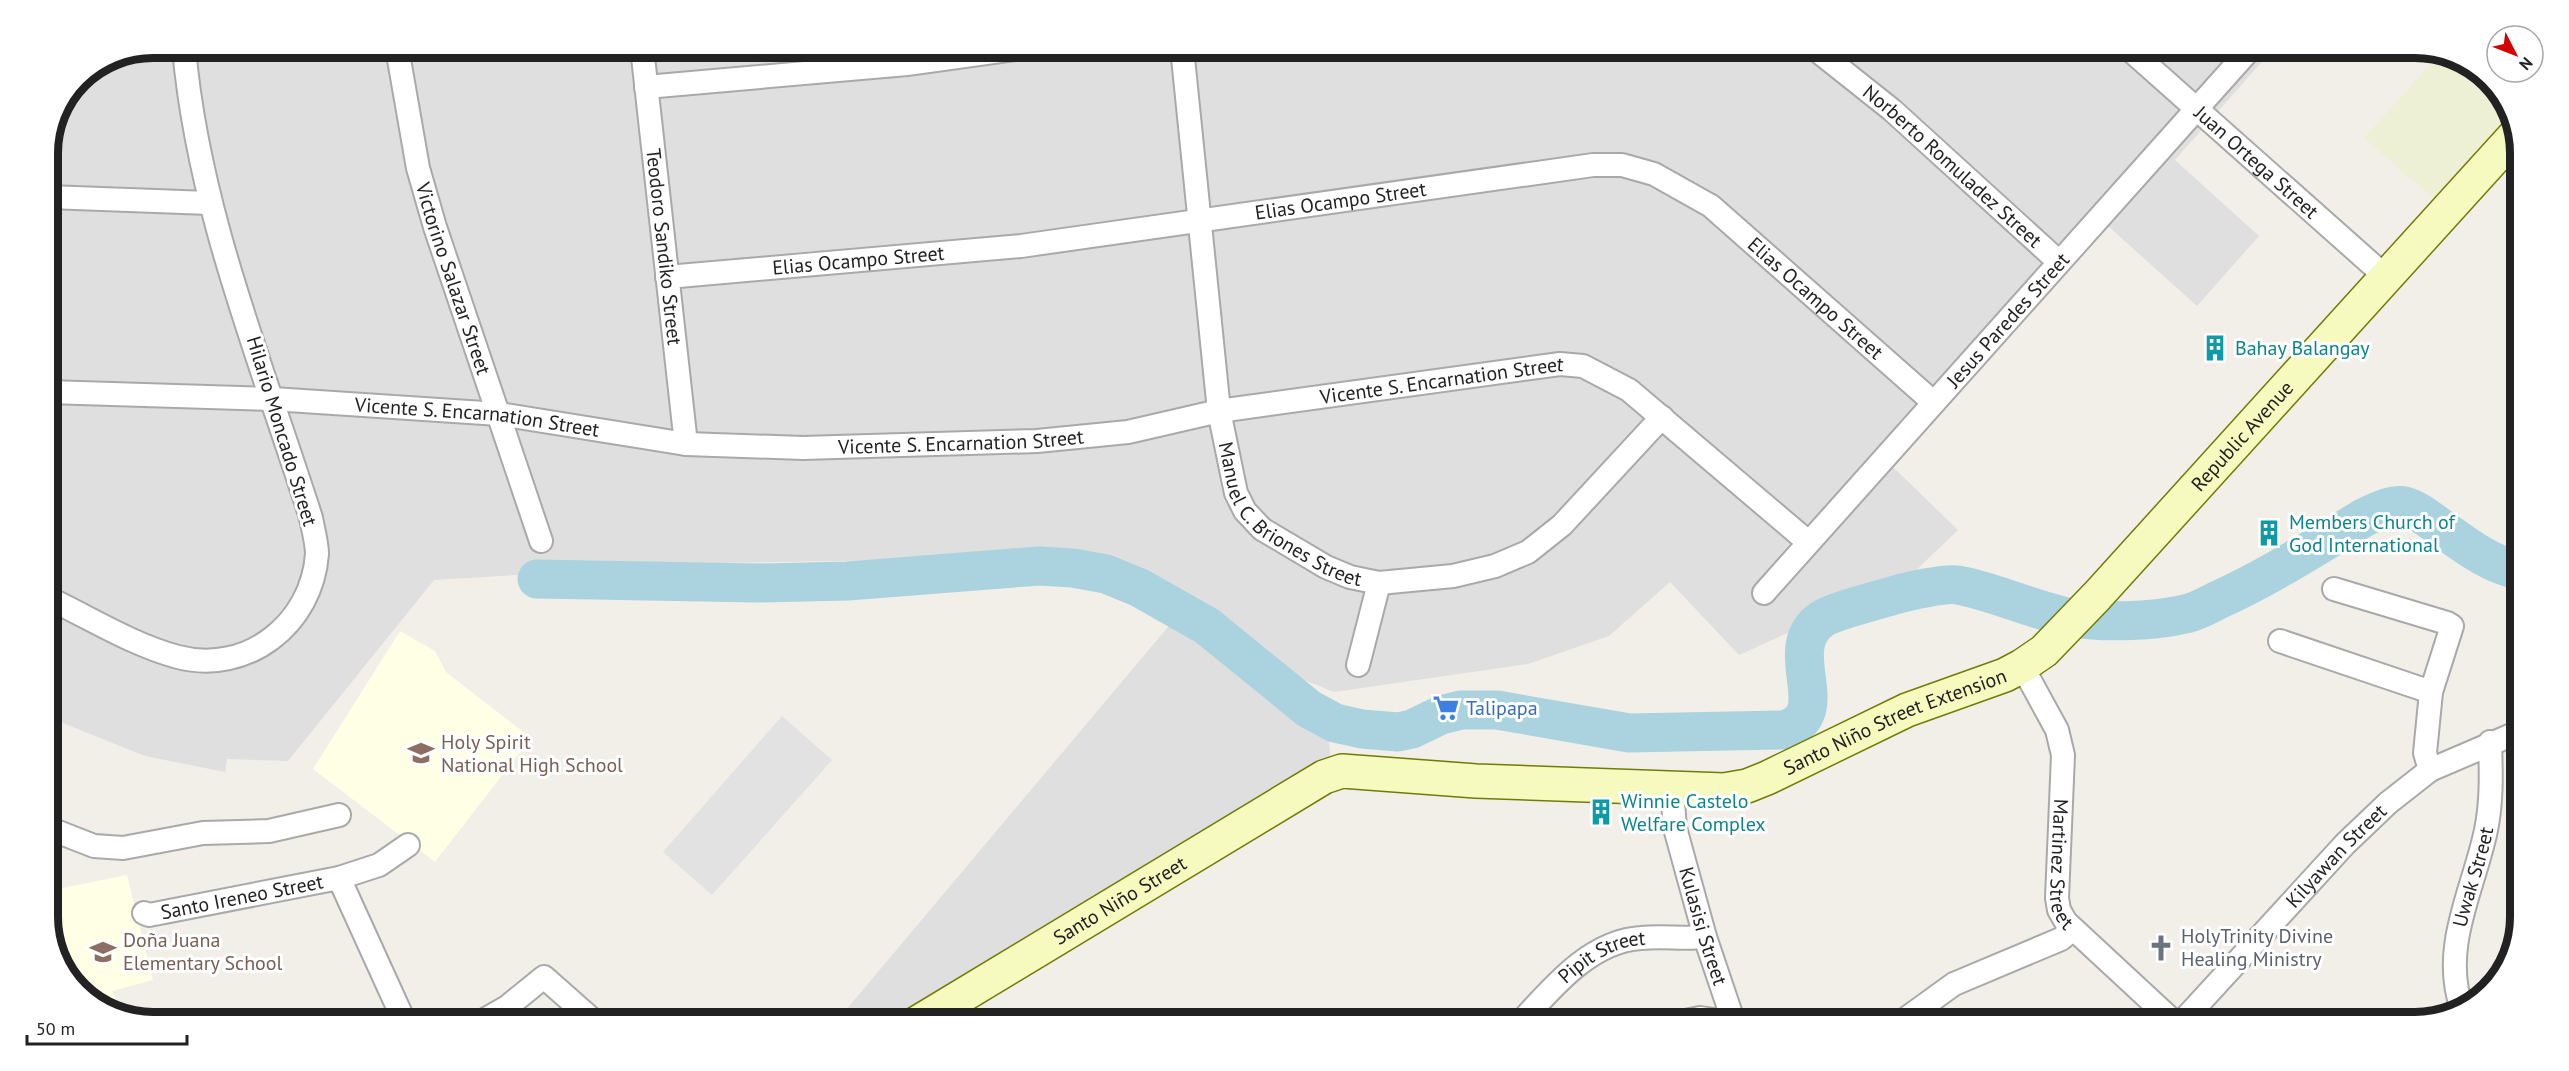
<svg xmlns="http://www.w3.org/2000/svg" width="2569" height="1071" viewBox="0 0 2569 1071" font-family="'PT Sans',sans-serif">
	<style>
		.residential { fill: #e0dfdf }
		.education { fill: #ffffe5 }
		.farmland { fill: #eef0d5 }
		.parking { fill: #e2e2e2 }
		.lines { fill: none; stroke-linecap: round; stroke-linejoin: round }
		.river { stroke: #aad3df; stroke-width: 39 }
		.minor-casing { stroke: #a9a9a9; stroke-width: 26 }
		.secondary-casing { stroke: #707d05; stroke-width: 36 }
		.minor { stroke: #fff; stroke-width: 22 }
		.secondary { stroke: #f7fabf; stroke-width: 33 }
		.labels { text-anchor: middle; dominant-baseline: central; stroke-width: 6; stroke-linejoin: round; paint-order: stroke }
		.street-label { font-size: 20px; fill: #222; stroke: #fff }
		.culture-label { font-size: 20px; fill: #0d838f; stroke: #fff; text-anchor: start }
		.shop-label { font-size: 20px; fill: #366cbe; stroke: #fff; text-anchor: start }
		.education-label { font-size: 20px; fill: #785e54; stroke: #fff; text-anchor: start }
		.worship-label { font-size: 20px; fill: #5b616d; stroke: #fff; text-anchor: start }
		.rim { fill: none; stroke: #222; stroke-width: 8 }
	</style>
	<rect width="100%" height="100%" fill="#f2efe9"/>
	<!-- residential -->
	<g class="residential">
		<polygon points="154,48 2274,48 2175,160 2259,236 2197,306 2108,226 1892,466 1958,530 1907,579 1739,655 1670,582 1609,636 1528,664 1334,692 1262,663 1168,586 1093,557 715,563 434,580 288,761 227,759 225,772 145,756 48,717 48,147 79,79 114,56"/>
		<polygon points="1178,615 1328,728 1331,765 892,1023 835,1023"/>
	</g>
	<!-- education -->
	<g class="education">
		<polygon points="400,631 435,651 446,672 531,738 435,862 313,769"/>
		<polygon points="127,875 153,980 112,991 127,1018 114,1015 70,981 48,924 48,891"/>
	</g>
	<!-- farmland -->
	<polygon class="farmland" points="2440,53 2455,56 2503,95 2510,115 2435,200 2364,138"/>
	<!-- parking -->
	<polygon class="parking" points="782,716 832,760 712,895 663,852"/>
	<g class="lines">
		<!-- river -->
		<path class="river" d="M 537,579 L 757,583 L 848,581 L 1039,566 L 1073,568 L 1106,574 L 1140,588 L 1207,626 L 1309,709 L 1335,723 L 1362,729 L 1398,732 L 1412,729 L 1441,715 L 1461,710 L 1497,710 L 1629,733 L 1783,730 C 1839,715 1777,650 1822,619 C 1834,611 1879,600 1895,595 C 1909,591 1945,583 1958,585 C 1995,592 2030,609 2067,617 C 2101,623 2151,622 2185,614 C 2196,612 2208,605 2218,600 C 2269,577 2317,546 2365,517 C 2376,512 2392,503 2405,506 C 2416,509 2427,518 2437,525 C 2464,544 2488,564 2521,571"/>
		<!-- minor casing -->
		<g class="minor-casing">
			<g id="minor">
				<path id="s1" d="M 397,48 L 418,168 L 435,227 L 541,541"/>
				<path id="s2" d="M 642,48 L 686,444"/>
				<path id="s3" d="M 1182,48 L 1219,411 L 1236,493 L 1245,511 L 1262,529 L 1326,567 L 1350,577 L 1379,583 L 1453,576 L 1495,566 L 1528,552 L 1562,525 L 1662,417"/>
				<path id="s4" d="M 1814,48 L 1892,110 L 2059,262"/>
				<path id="s5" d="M 2128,48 L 2386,277"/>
				<polyline points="646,87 907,64 1023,48"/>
				<polyline points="48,197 209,203"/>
				<path id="s6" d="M 667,277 L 1021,246 L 1593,165 L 1622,165 L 1654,174 L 1711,206 L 1933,402"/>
				<path id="s7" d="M 48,392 L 273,399 L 499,414 L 686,444 L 803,448 L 1037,441 L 1128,432 L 1219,411 L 1560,364 L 1583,366 L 1629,390 L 1808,542"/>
				<polyline points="2334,589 2447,623 2452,626 2431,692 2425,753 2430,770"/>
				<path id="s8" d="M 1764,593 L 2251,48"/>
				<path d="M 48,598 C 90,618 133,645 178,657 C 247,675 312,624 317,554 C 317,543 313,529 311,518 C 262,364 198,210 184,48"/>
				<polyline points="2280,641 2431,692"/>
				<polyline points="1358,665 1379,583"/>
				<path id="s9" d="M 2022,666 L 2057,730 L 2063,755 L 2057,898 L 2059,910 L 2066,922 L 2175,1023"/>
				<path id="s10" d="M 1672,790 L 1675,828 L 1705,937 L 1734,1023"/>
				<polyline points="48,828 94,846 123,848 203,833 269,831 339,815"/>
				<polyline points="339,878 405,1023"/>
				<path id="s11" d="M 144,913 L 149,915 L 339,878 L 379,865 L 408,845"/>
				<path id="s12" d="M 2462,1009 C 2440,947 2474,889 2486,830 C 2492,801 2491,771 2490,742"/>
				<polyline points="479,1023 507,1007 544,977 596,1023"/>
				<path id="s13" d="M 1520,1023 C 1552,988 1590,941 1641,938 C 1663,936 1684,939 1705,937"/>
				<polyline points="1676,1023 1700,1018 1735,1023"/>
				<polyline points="1900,1023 1954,984 2061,939 2073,929"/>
				<path id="s14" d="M 2181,1023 L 2345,844 L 2388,803 L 2430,770 L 2521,731"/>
			</g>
		</g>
		<!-- secondary casing -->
		<g class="secondary-casing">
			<g id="secondary">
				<path id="s15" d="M 917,1023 L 1324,777 L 1342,771 L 1476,781 L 1724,790 L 1747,786 L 1767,778 L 1907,710 L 2005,675 L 2022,666 L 2044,651 L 2097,596 L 2516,134"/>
			</g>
		</g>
		<!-- minor -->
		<use href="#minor" class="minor"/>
		<!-- secondary -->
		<use href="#secondary" class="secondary"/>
	</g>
	<!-- icons -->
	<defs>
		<g id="building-bare" transform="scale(2.07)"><path d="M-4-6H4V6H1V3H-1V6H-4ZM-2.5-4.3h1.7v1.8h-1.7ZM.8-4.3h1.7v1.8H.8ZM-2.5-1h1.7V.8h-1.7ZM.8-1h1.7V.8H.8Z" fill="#0f9aa8" stroke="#fff" stroke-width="2.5" paint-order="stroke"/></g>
		<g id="supermarket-bare" transform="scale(2.07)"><path d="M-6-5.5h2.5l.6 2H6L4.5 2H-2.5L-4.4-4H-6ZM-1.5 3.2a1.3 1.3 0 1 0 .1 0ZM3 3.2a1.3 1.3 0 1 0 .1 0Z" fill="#3f7fe0" stroke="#fff" stroke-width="2.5" paint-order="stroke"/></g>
		<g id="school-bare" transform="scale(2.07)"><path d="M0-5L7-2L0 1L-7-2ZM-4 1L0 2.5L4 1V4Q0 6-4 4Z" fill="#8d6e63" stroke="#fff" stroke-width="2.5" paint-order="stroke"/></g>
		<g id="church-bare" transform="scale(2.07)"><path d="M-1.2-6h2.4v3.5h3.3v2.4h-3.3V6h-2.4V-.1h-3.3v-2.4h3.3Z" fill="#6b7280" stroke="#fff" stroke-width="2.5" paint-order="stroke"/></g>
	</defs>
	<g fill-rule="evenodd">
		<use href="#building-bare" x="2215" y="348"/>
		<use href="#building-bare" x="2269" y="533"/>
		<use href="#supermarket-bare" x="1446" y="708"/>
		<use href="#school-bare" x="421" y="753"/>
		<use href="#building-bare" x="1601" y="812"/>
		<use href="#church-bare" x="2161" y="948"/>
		<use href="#school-bare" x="103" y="952"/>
	</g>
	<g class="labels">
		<!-- street labels -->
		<g class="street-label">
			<text stroke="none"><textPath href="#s5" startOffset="172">Juan Ortega Street</textPath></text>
			<text stroke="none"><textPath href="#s4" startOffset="182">Norberto Romuladez Street</textPath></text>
			<text stroke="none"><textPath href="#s6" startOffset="678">Elias Ocampo Street</textPath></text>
			<text stroke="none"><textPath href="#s2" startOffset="200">Teodoro Sandiko Street</textPath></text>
			<text stroke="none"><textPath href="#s6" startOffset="192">Elias Ocampo Street</textPath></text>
			<text stroke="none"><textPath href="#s1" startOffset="238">Victorino Salazar Street</textPath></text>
			<text stroke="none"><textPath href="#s6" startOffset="1200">Elias Ocampo Street</textPath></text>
			<text stroke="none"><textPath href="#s8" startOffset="366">Jesus Paredes Street</textPath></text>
			<text stroke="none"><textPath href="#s7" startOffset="1402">Vicente S. Encarnation Street</textPath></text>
			<text stroke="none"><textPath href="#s7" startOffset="430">Vicente S. Encarnation Street</textPath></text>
			<text transform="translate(282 431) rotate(73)">Hilario Moncado Street</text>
			<text stroke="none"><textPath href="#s15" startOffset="1520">Republic Avenue</textPath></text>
			<text stroke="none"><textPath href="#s7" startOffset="916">Vicente S. Encarnation Street</textPath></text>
			<text stroke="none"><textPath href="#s3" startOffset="501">Manuel C. Briones Street</textPath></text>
			<text stroke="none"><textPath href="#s15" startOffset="1062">Santo Niño Street Extension</textPath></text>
			<text stroke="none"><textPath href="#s14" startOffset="228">Kilyawan Street</textPath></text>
			<text stroke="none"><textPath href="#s9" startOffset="208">Martinez Street</textPath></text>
			<text stroke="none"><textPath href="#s12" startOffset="135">Uwak Street</textPath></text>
			<text stroke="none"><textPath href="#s11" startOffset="100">Santo Ireneo Street</textPath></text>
			<text stroke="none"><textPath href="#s15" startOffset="237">Santo Niño Street</textPath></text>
			<text stroke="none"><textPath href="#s10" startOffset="140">Kulasisi Street</textPath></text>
			<text stroke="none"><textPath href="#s13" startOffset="108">Pipit Street</textPath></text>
		</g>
		<!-- culture labels -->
		<g class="culture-label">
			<text x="2235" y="348">Bahay Balangay</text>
			<text x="2289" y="522">Members Church of<tspan x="2289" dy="23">God International</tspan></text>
			<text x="1621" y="801">Winnie Castelo<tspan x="1621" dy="23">Welfare Complex</tspan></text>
		</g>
		<!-- shop labels -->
		<g class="shop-label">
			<text x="1466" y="708">Talipapa</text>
		</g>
		<!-- education labels -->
		<g class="education-label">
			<text x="441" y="742">Holy Spirit<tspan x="441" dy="23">National High School</tspan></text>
			<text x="123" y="940">Doña Juana<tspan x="123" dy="23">Elementary School</tspan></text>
		</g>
		<!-- worship labels -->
		<g class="worship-label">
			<text x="2181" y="936">HolyTrinity Divine<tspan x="2181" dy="23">Healing Ministry</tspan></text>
		</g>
	</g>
	<!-- crop -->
	<path d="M0 0H2569V1071H0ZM153 58H2415A95 95 0 0 1 2510 153V917A95 95 0 0 1 2415 1012H153A95 95 0 0 1 58 917V153A95 95 0 0 1 153 58Z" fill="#fff" fill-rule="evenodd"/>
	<path class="rim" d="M153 58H2415A95 95 0 0 1 2510 153V917A95 95 0 0 1 2415 1012H153A95 95 0 0 1 58 917V153A95 95 0 0 1 153 58Z"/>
	<!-- north arrow -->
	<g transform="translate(2515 54) rotate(132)"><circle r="28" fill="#ffffff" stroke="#a7a7a7" stroke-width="1.5"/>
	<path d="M0-4.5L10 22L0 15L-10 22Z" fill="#d40000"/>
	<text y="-9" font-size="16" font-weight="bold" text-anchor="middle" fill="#222222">N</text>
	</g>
	<!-- scale -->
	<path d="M27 1035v9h160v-9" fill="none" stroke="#222222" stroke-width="3"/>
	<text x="36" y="1035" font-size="18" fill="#222222" stroke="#ffffff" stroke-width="4.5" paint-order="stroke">50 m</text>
</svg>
